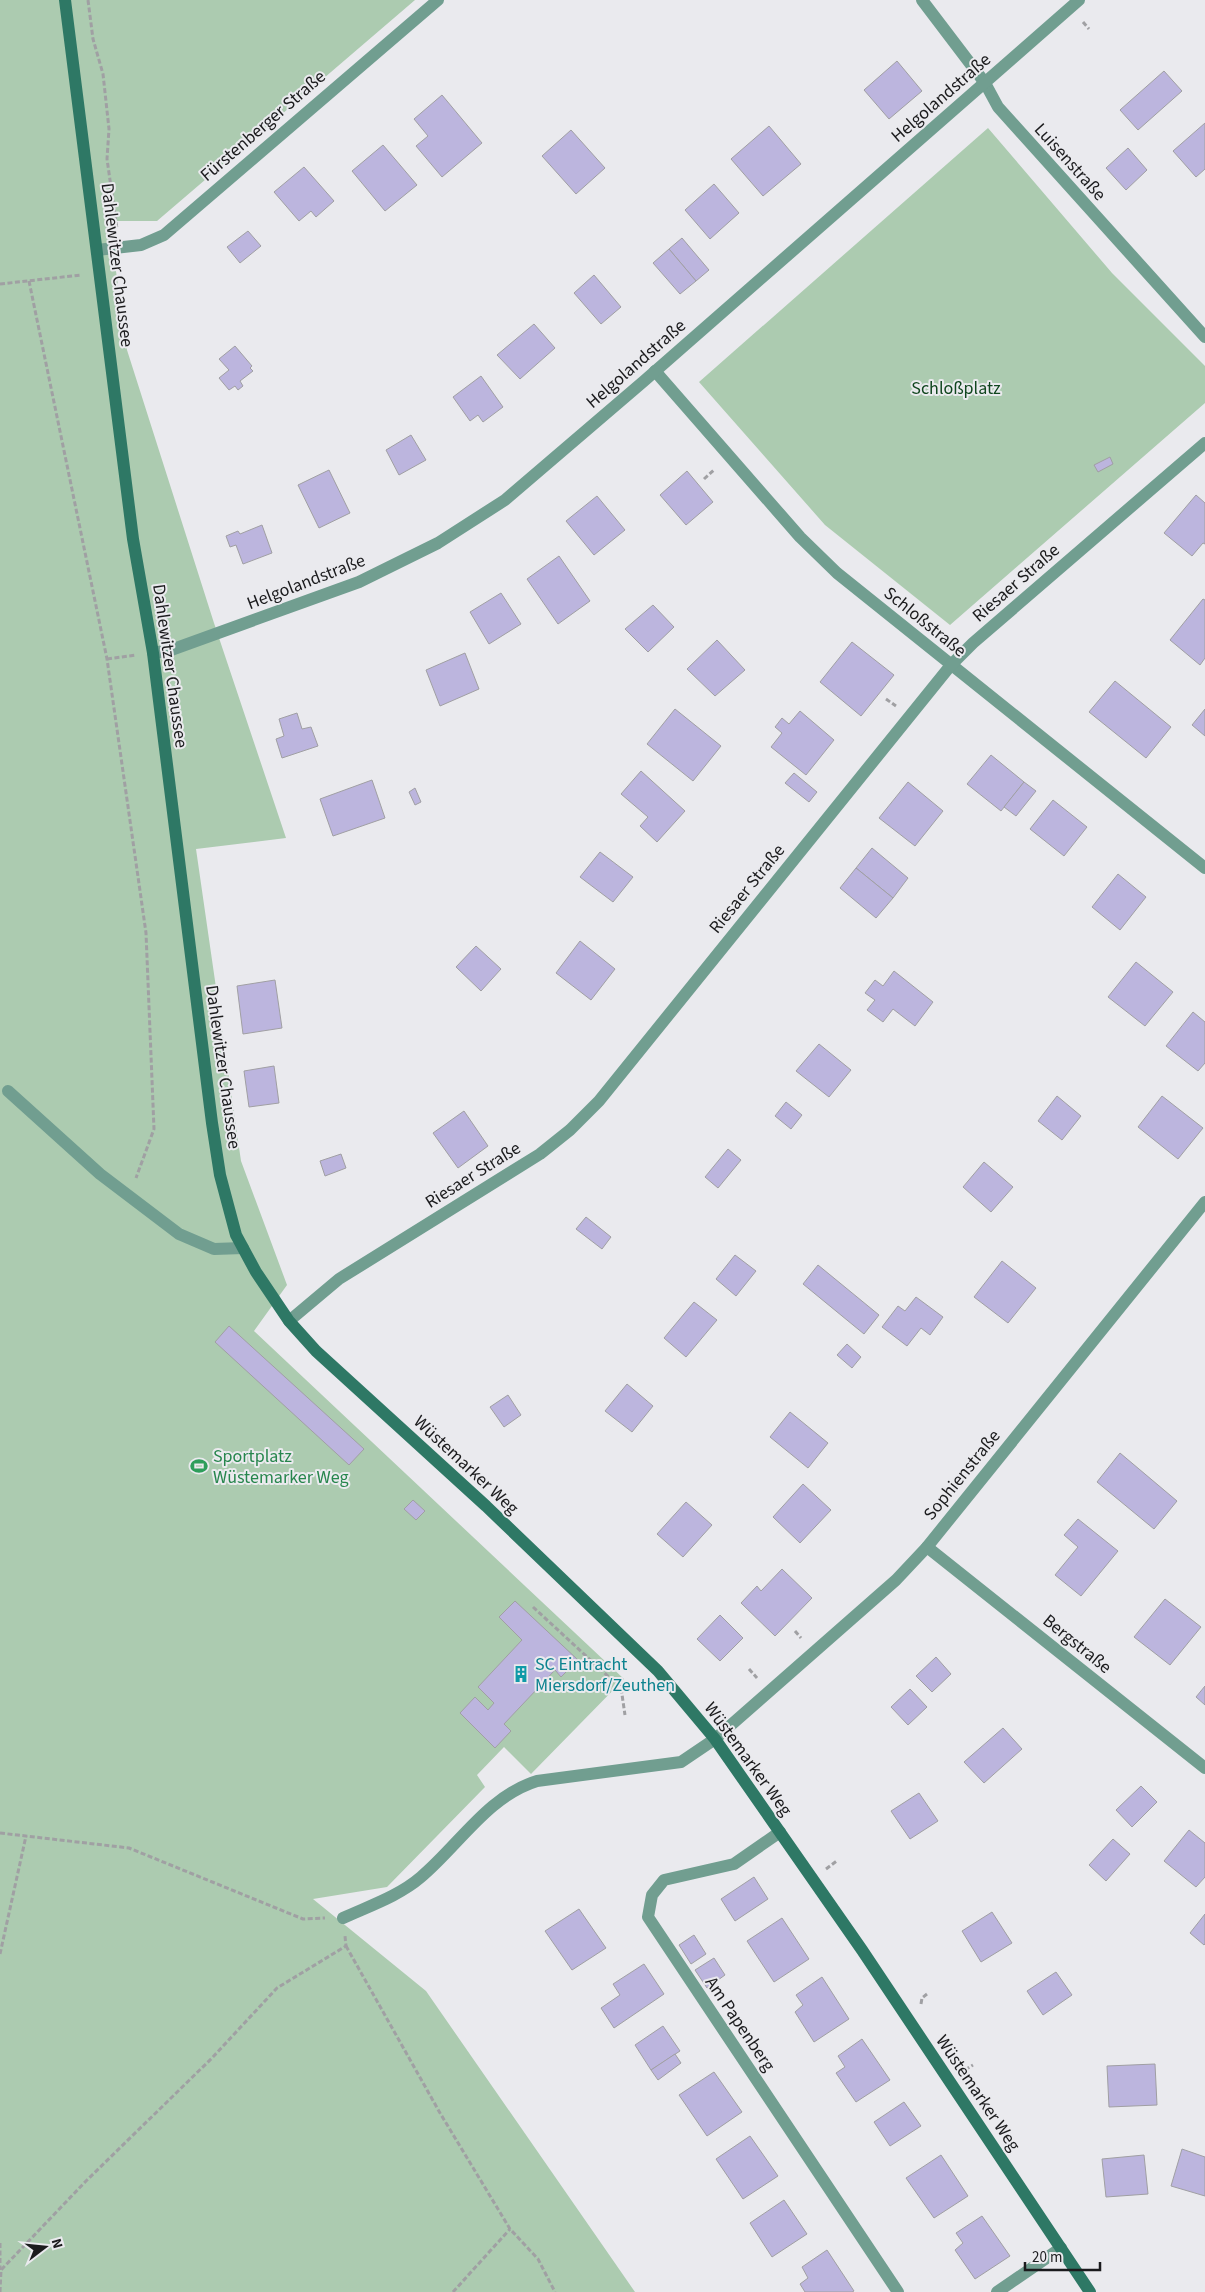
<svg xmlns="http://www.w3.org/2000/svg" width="1205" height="2292" viewBox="0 0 1205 2292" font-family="'Source Sans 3',sans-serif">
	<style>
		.green { fill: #accbb0 }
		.building { fill: #bcb5de; stroke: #a09fa3 }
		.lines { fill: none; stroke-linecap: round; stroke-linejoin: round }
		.path { stroke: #a0a0a3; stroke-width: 3; stroke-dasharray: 5 2.5; stroke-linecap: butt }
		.lane { stroke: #719e90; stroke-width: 12 }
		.street { stroke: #719e90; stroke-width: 12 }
		.secondary { stroke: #2e7865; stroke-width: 12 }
		.labels { text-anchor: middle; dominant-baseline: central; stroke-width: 4; stroke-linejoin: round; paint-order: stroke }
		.street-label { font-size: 18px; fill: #1b1b1d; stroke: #eaeaee }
		.park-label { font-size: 18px; fill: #10461e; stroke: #eaeaee }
		.leisure-label { font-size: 18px; fill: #27864d; stroke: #eaeaee; text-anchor: start }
		.culture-label { font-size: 18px; fill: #0d838f; stroke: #eaeaee; text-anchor: start }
	</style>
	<rect width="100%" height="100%" fill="#eaeaee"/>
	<!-- green -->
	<g class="green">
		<polygon points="0,0 415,0 157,221 109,221 127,350 214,623 286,838 196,849 241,1161 287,1285 254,1331 624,1679 531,1774 504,1747 477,1775 485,1787 387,1887 313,1899 426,1991 635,2292 0,2292"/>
		<polygon points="988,128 1112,273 1205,366 1205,403 950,625 825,525 699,382"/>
	</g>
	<!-- building -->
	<g class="building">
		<polygon points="897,61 922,91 889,119 864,90"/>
		<polygon points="1164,71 1182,91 1138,130 1120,110"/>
		<polygon points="442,95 482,143 442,177 416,146 428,136 414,119"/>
		<polygon points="1205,123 1205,169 1196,177 1173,151"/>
		<polygon points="769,126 801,164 763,196 731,159"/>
		<polygon points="571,130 605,168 576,194 542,156"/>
		<polygon points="383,145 417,185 385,211 352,171"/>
		<polygon points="1128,148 1147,170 1126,190 1106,168"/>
		<polygon points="304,167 334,201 316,217 311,211 299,221 274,192"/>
		<polygon points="714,184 739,213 710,239 685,210"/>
		<polygon points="248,231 261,246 240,263 227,247"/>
		<polygon points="682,238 709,270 696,281 669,249"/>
		<polygon points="669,249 696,281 680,294 653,263"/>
		<polygon points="594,275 621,307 601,324 574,293"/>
		<polygon points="534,324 555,348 520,379 497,355"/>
		<polygon points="235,346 252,366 250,368 253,371 240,381 243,386 238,390 235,386 229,390 219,378 229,370 219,359"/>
		<polygon points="481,376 503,407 483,422 478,415 470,421 453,397"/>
		<polygon points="411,435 426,460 399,475 386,450"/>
		<polygon points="1110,457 1113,464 1098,472 1094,465"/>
		<polygon points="329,470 350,513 319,528 298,485"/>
		<polygon points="687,471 713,502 686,525 660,495"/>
		<polygon points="1196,495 1205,503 1205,544 1203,543 1192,556 1164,533"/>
		<polygon points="597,496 625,530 594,555 566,521"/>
		<polygon points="262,525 272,553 243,564 236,545 230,547 226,536 238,531 240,534"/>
		<polygon points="559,556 590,601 558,624 527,579"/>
		<polygon points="501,593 521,624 489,644 470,612"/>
		<polygon points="1203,599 1205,600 1205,658 1200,665 1170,640"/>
		<polygon points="653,605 674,627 648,652 625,629"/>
		<polygon points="717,640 745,670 715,696 687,669"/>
		<polygon points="852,642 894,675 861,716 820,682"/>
		<polygon points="465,653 479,689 440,706 426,670"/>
		<polygon points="1115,681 1171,727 1146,758 1089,712"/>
		<polygon points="675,709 721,746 693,781 647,744"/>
		<polygon points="1205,709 1205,736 1192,725"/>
		<polygon points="800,711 834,740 806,775 771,747 782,733 775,727 782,718 789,724"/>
		<polygon points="297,713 302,729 311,727 318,746 282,758 276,739 284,736 279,719"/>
		<polygon points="991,755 1024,782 1001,811 967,784"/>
		<polygon points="641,771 685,811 657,842 640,826 648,817 621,794"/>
		<polygon points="794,773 817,792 809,802 785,783"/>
		<polygon points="372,780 385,818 333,836 320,799"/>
		<polygon points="908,782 943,811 915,846 879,818"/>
		<polygon points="1024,782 1036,791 1016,816 1004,807"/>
		<polygon points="415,788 421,802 415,805 409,792"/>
		<polygon points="1053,800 1087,827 1064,856 1030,829"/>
		<polygon points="872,848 908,878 893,898 856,868"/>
		<polygon points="600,852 633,877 613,902 580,877"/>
		<polygon points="856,868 893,898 876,918 840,888"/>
		<polygon points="1118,874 1146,897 1120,930 1092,907"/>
		<polygon points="580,941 615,969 591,1000 556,973"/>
		<polygon points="476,946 501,969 481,991 456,967"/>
		<polygon points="1136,962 1173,992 1145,1026 1108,997"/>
		<polygon points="894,971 933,1002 915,1026 893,1009 883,1022 867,1010 875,1000 865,993 875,980 883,986"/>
		<polygon points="275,980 282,1028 243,1034 237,986"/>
		<polygon points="1193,1012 1205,1022 1205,1063 1198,1071 1166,1046"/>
		<polygon points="819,1044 851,1070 829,1097 796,1071"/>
		<polygon points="274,1066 279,1103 249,1107 244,1071"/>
		<polygon points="1057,1096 1081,1116 1062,1140 1038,1121"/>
		<polygon points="1162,1096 1203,1128 1178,1159 1138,1127"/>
		<polygon points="786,1102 802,1115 791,1129 775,1116"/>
		<polygon points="464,1111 488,1146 458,1168 433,1133"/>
		<polygon points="728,1149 741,1160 718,1188 705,1177"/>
		<polygon points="341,1154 346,1168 325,1176 320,1161"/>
		<polygon points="984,1162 1013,1187 991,1212 963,1187"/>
		<polygon points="586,1217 611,1237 602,1249 576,1229"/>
		<polygon points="735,1255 756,1271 736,1296 716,1279"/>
		<polygon points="1002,1261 1036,1288 1008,1323 974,1297"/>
		<polygon points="818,1265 879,1315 864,1334 803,1284"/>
		<polygon points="916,1297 943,1317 930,1335 921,1328 907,1346 882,1327 898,1306 905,1311"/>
		<polygon points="694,1302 717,1320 686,1357 664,1338"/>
		<polygon points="229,1326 364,1449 349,1465 215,1342"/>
		<polygon points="847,1344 861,1357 852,1368 837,1355"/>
		<polygon points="627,1384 653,1406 632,1432 605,1411"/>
		<polygon points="508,1395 521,1415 504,1427 490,1407"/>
		<polygon points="790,1412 828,1443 808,1468 770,1437"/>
		<polygon points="1120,1453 1177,1501 1154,1529 1097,1482"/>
		<polygon points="803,1484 831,1510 800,1543 773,1517"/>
		<polygon points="413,1500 425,1511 416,1520 404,1509"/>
		<polygon points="686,1502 712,1525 683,1557 657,1534"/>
		<polygon points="1078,1519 1118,1551 1081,1596 1055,1575 1078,1547 1064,1535"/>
		<polygon points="782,1569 812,1598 775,1636 741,1603 757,1586 761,1591"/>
		<polygon points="1165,1599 1201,1627 1170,1665 1134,1637"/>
		<polygon points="515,1601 578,1660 561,1677 555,1670 504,1724 511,1731 495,1748 460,1713 475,1697 488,1710 494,1703 478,1687 522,1640 499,1617"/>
		<polygon points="720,1615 743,1638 720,1661 697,1639"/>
		<polygon points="936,1657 951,1674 932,1692 916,1676"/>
		<polygon points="1205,1686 1205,1705 1196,1697"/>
		<polygon points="910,1689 927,1707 908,1725 891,1707"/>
		<polygon points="1003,1728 1022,1749 984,1783 964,1762"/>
		<polygon points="1141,1786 1157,1802 1132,1827 1116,1810"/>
		<polygon points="919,1793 938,1821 910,1839 891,1811"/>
		<polygon points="1189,1830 1205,1843 1205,1877 1196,1887 1164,1861"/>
		<polygon points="1113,1839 1130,1854 1106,1881 1089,1865"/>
		<polygon points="754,1877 768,1899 735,1921 721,1899"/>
		<polygon points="579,1909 606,1948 572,1970 545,1931"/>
		<polygon points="992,1912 1012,1943 981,1962 962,1931"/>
		<polygon points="1205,1914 1205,1944 1204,1945 1190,1933"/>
		<polygon points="782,1918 809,1959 774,1982 747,1941"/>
		<polygon points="694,1935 706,1954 691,1964 679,1945"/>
		<polygon points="714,1958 725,1975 707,1988 695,1970"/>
		<polygon points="644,1964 664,1994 614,2028 601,2008 620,1995 613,1984"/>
		<polygon points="1056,1972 1072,1995 1043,2015 1027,1991"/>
		<polygon points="822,1977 849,2019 814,2042 795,2012 803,2005 796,1995"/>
		<polygon points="663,2026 680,2051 651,2070 635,2045"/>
		<polygon points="862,2039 890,2080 856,2102 836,2073 845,2067 838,2056"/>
		<polygon points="675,2054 681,2063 658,2080 651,2070"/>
		<polygon points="1155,2064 1157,2105 1109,2107 1107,2066"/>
		<polygon points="714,2072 742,2112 707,2136 679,2095"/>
		<polygon points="904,2102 921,2126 890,2146 874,2122"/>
		<polygon points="750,2136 778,2176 743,2199 716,2159"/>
		<polygon points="1182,2149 1205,2157 1205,2196 1171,2186"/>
		<polygon points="941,2155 968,2196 934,2218 906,2178"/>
		<polygon points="1144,2155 1148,2194 1106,2197 1102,2159"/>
		<polygon points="784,2200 807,2234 772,2257 750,2223"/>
		<polygon points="982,2216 1010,2256 975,2279 955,2250 963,2243 956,2233"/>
		<polygon points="827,2250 854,2291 852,2292 805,2292 800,2284 808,2278 802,2267"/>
	</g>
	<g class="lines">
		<!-- path -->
		<g class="path">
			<polyline points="88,0 93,39 103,74 109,129 107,159 117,229"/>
			<polyline points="1083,22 1089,29"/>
			<polyline points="29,281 107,659 146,933 154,1129 136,1178"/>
			<polyline points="0,284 81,275"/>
			<polyline points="704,479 715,469"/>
			<polyline points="107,659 136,655"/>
			<polyline points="886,699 896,706"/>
			<polyline points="533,1607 610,1678 632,1686"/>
			<polyline points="795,1631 801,1638"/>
			<polyline points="749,1669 757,1678"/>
			<polyline points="620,1681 625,1715"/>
			<polyline points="0,1833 129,1848 303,1919 325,1918"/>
			<polyline points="826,1869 838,1860"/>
			<polyline points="346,1946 440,2113 510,2229 538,2259 555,2292"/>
			<polyline points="0,1954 26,1836"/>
			<polyline points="921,2004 922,1998 927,1994"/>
			<polyline points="965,2070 973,2065"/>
			<polyline points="0,2243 0,2270"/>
			<polyline points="0,2292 1,2270 86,2181 212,2058 277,1988 346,1946 345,1936"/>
			<polyline points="453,2292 510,2229"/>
		</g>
		<!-- lane -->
		<g class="lane">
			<polyline points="8,1091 100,1174 179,1234 214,1249 243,1248"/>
			<path d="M 343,1918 C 369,1906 399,1896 421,1877 C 459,1845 488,1796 537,1781 L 681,1762 L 715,1739"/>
		</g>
		<!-- street -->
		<g class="street">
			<polyline points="922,0 985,83 998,107 1205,337"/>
			<polyline points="97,250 141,245 164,235 438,0"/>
			<polyline points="655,371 800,537 837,573 1205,868"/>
			<polyline points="153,653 171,650 359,582 438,543 505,500 644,381 1079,0"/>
			<polyline points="289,1321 339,1279 540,1154 570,1130 599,1101 951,665 973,643 1205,443"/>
			<polyline points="927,1547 1205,1768"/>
			<polyline points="715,1739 896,1580 927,1547 1205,1202"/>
			<polyline points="780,1832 734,1864 664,1880 652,1895 648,1917 898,2292"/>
			<polyline points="997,2292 1061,2248"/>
		</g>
		<!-- secondary -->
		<polyline class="secondary" points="65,0 133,539 153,653 212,1123 220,1175 236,1235 256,1272 289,1321 316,1351 486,1506 658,1671 715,1739 862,1950 1090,2292"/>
	</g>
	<!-- icons -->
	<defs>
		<g id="stadium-bare" transform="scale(1.35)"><path d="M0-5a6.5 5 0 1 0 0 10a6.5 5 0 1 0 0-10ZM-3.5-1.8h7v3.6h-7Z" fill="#2e9e5b" stroke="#eaeaee" stroke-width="2.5" paint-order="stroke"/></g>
		<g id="building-bare" transform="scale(1.35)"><path d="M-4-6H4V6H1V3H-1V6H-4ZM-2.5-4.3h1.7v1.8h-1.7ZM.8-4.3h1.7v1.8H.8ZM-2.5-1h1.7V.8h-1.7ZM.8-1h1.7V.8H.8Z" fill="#0f9aa8" stroke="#eaeaee" stroke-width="2.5" paint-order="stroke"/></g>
	</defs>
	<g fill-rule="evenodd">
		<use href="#stadium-bare" x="199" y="1466"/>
		<use href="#building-bare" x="521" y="1674"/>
	</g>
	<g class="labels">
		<!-- street labels -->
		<g class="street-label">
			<text transform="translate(941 98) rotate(-41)">Helgolandstraße</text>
			<text transform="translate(263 126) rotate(-41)">Fürstenberger Straße</text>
			<text transform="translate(1070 162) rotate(48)">Luisenstraße</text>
			<text transform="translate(117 265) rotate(83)">Dahlewitzer Chaussee</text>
			<text transform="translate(636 364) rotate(-41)">Helgolandstraße</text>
			<text transform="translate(306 582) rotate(-21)">Helgolandstraße</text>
			<text transform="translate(1016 583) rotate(-41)">Riesaer Straße</text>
			<text transform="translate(925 622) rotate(39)">Schloßstraße</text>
			<text transform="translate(170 666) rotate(82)">Dahlewitzer Chaussee</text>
			<text transform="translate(747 889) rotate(-51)">Riesaer Straße</text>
			<text transform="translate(223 1067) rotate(82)">Dahlewitzer Chaussee</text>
			<text transform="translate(473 1175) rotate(-32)">Riesaer Straße</text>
			<text transform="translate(466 1465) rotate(43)">Wüstemarker Weg</text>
			<text transform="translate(962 1475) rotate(-51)">Sophienstraße</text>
			<text transform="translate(1077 1644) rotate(39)">Bergstraße</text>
			<text transform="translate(748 1759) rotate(54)">Wüstemarker Weg</text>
			<text transform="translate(740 2024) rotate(56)">Am Papenberg</text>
			<text transform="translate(978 2093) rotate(56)">Wüstemarker Weg</text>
		</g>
		<!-- park labels -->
		<g class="park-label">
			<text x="956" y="388">Schloßplatz</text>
		</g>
		<!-- leisure labels -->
		<g class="leisure-label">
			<text x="213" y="1456">Sportplatz<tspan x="213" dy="21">Wüstemarker Weg</tspan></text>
		</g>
		<!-- culture labels -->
		<g class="culture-label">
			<text x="535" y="1664">SC Eintracht<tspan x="535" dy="21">Miersdorf/Zeuthen</tspan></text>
		</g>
	</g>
	<!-- north arrow -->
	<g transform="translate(45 2247) rotate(74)" stroke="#eaeaee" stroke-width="4" paint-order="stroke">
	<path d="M0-4L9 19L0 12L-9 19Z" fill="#1b1b1d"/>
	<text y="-8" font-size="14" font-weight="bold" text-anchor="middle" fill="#1b1b1d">N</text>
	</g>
	<!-- scale -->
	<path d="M1025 2262v8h75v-8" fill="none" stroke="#1b1b1d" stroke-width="2.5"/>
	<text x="1032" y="2262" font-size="15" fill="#1b1b1d" stroke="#eaeaee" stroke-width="4" paint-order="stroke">20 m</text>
</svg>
